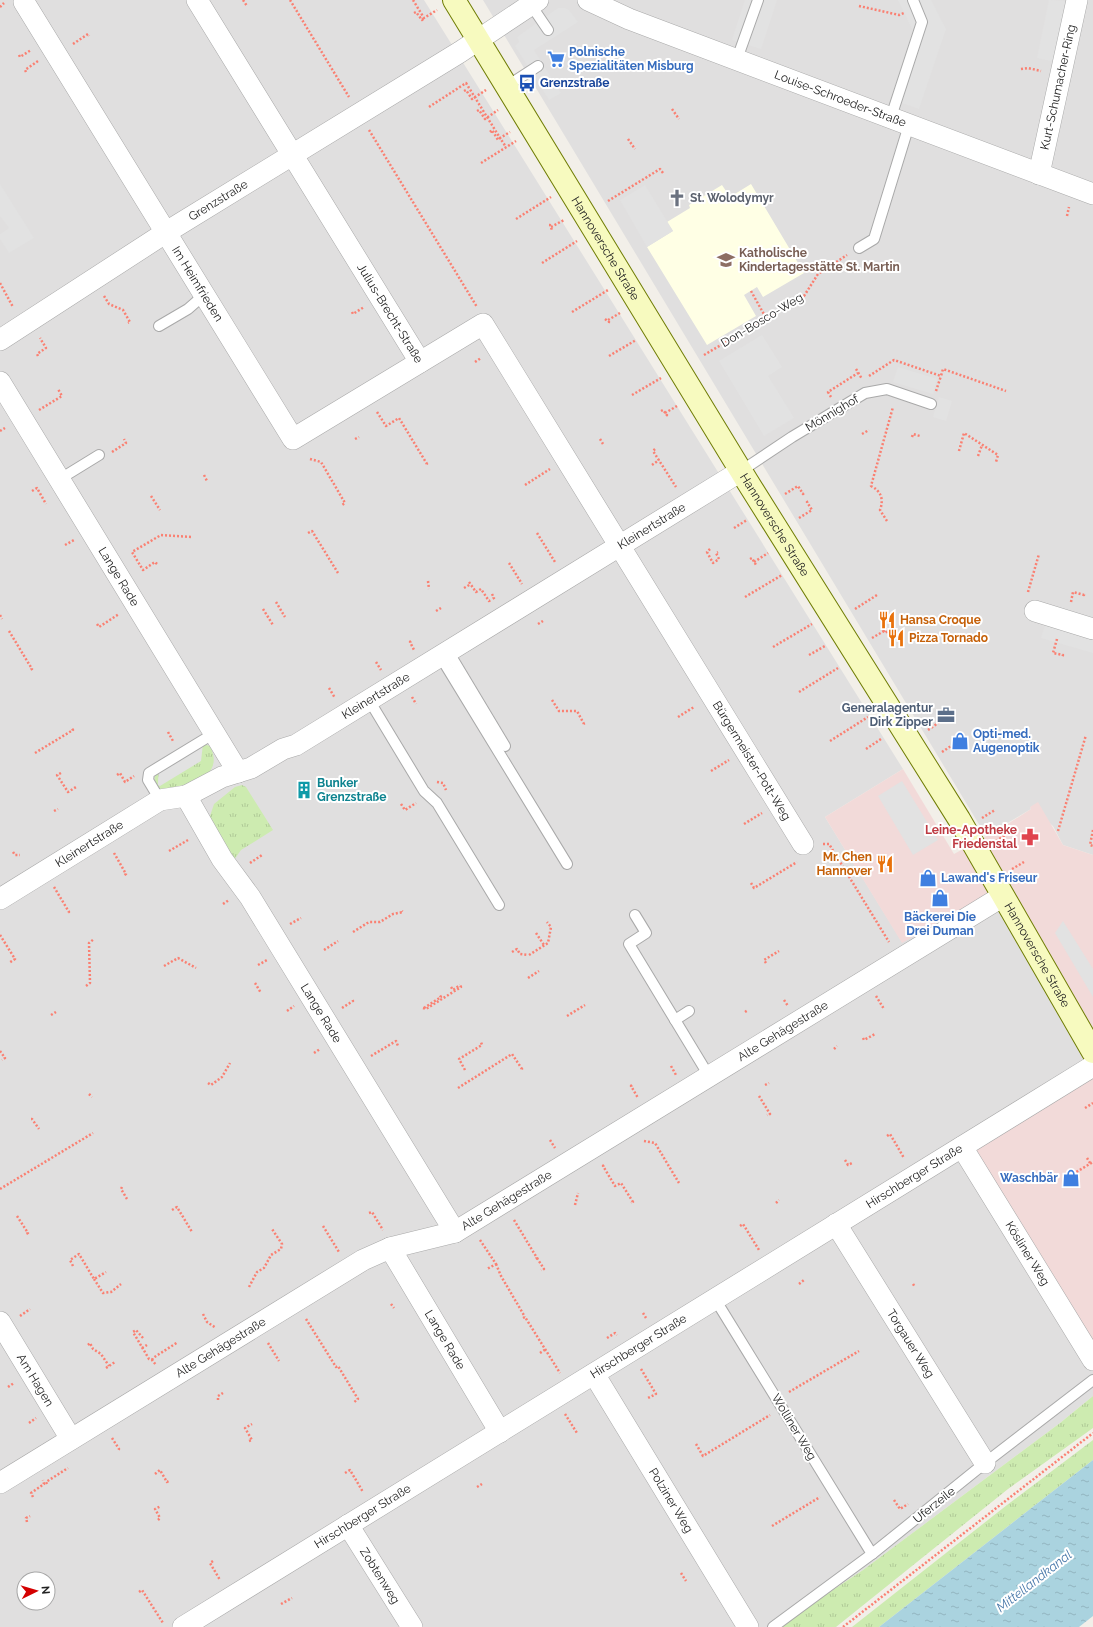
<svg xmlns="http://www.w3.org/2000/svg" width="1093" height="1627" viewBox="0 0 1093 1627" font-family="Raleway,sans-serif">
	<style>
		.residential { fill: #e0dfdf; fill-rule: evenodd }
		.commercial { fill: #f2dad9 }
		.education { fill: #ffffe5 }
		.grass { fill: url(#grass-tufts) }
		.parking { fill: #e2e2e2 }
		.water { fill: url(#water-ripples) }
		.lines { fill: none; stroke-linecap: round; stroke-linejoin: round }
		.lane-casing { stroke: #a9a9a9; stroke-width: 12 }
		.street-casing { stroke: #a9a9a9; stroke-width: 22 }
		.secondary-casing { stroke: #707d05; stroke-width: 24 }
		.path { stroke: #fa8072; stroke-width: 2.5; stroke-dasharray: 2 2; stroke-linecap: butt }
		.lane { stroke: #fff; stroke-width: 10 }
		.street { stroke: #fff; stroke-width: 21 }
		.secondary { stroke: #f7fabf; stroke-width: 22 }
		.labels { text-anchor: middle; dominant-baseline: central; stroke-width: 4; stroke-linejoin: round; paint-order: stroke }
		.shop-label { font-size: 12px; font-weight: bold; fill: #366cbe; stroke: #fff; text-anchor: start }
		.transit-label { font-size: 12px; font-weight: bold; fill: #164399; stroke: #fff; text-anchor: start }
		.street-label { font-size: 12px; fill: #222; stroke: #fff }
		.worship-label { font-size: 12px; font-weight: bold; fill: #5b616d; stroke: #fff; text-anchor: start }
		.education-label { font-size: 12px; font-weight: bold; fill: #785e54; stroke: #fff; text-anchor: start }
		.food-label { font-size: 12px; font-weight: bold; fill: #c56008; stroke: #fff; text-anchor: start }
		.service-label { font-size: 12px; font-weight: bold; fill: #4e5e75; stroke: #fff; text-anchor: end }
		.culture-label { font-size: 12px; font-weight: bold; fill: #0d838f; stroke: #fff; text-anchor: start }
		.health-label { font-size: 12px; font-weight: bold; fill: #be3a42; stroke: #fff; text-anchor: end }
		.water-label { font-size: 13px; font-style: italic; fill: #4a7aab; stroke: #fff }
	</style>
	<defs>
		<pattern id="grass-tufts" width="24" height="20" patternUnits="userSpaceOnUse"><rect width="24" height="20" fill="#cdebb0"/><path d="M3 7l-1-3M5 7V3M7 7l1-3M15 17l-1-3M17 17v-4M19 17l1-3" fill="none" stroke="#b0c997"/></pattern>
		<pattern id="water-ripples" width="26" height="14" patternUnits="userSpaceOnUse"><rect width="26" height="14" fill="#aad3df"/><path d="M2 4q2-2 4 0t4 0M15 11q2-2 4 0t4 0" fill="none" stroke="#92b5bf"/></pattern>
	</defs>
	<rect width="100%" height="100%" fill="#f2efe9"/>
	<!-- residential -->
	<g class="residential">
		<path d="M 0,0 L 424,0 L 903,769 L 825,817 L 902,942 L 1008,882 L 1093,1029 L 1093,1396 L 1060,1423 L 863,1570 L 777,1627 L 0,1627 ZM 24,1579 L 48,1579 L 48,1603 L 24,1603 Z"/>
		<polygon points="483,0 1093,0 1093,855 1063,845 1053,826 1030,807 1031,809 986,836"/>
	</g>
	<!-- commercial -->
	<g class="commercial">
		<polygon points="903,769 954,854 1003,827 1031,809 1030,807 1038,802 1063,845 1093,855 1093,1029 1008,882 902,943 825,817"/>
		<polygon points="1093,1072 1093,1347 974,1146"/>
	</g>
	<!-- education -->
	<polygon class="education" points="751,184 804,273 763,297 757,287 744,295 756,316 707,345 647,247 673,231 667,222 690,208 689,205 722,185 730,197"/>
	<!-- grass -->
	<g class="grass">
		<path d="M 203,744 L 210,746 C 227,780 182,787 158,789 L 154,783 L 155,774 L 159,770 L 158,785 Z"/>
		<polygon points="242,785 246,787 273,830 241,850 234,860 209,819 214,804 235,787"/>
		<polygon points="1093,1396 1093,1428 1008,1489 836,1627 777,1627 863,1570 1060,1423"/>
		<polygon points="1093,1440 1093,1460 879,1627 852,1627 1007,1505"/>
	</g>
	<!-- parking -->
	<g class="parking">
		<polygon points="745,0 777,0 761,49 732,40"/>
		<polygon points="898,0 931,0 946,29 919,109 891,99 913,31"/>
		<polygon points="1049,0 1068,1 1055,62 1037,58"/>
		<polygon points="558,8 565,8 569,10 578,22 534,50 561,93 549,100 515,46 519,42 517,37"/>
		<polygon points="0,184 34,238 9,253 0,239 0,234 9,228 0,216"/>
		<polygon points="645,185 673,231 647,247 620,200"/>
		<polygon points="762,335 782,367 768,376 794,418 764,436 719,361"/>
		<polygon points="898,367 937,379 933,394 893,382"/>
		<polygon points="939,397 952,401 946,421 933,417"/>
		<polygon points="1045,625 1093,638 1093,653 1041,638"/>
		<polygon points="203,744 201,761 160,786 158,785 159,770"/>
		<polygon points="902,781 938,840 913,855 878,796"/>
		<polygon points="1063,921 1093,969 1093,997 1055,933"/>
	</g>
	<!-- water -->
	<polygon class="water" points="1093,1460 1093,1616 1079,1627 879,1627"/>
	<g class="lines">
		<!-- lane casing -->
		<g class="lane-casing">
			<g id="lane">
				<polyline points="531,5 548,30"/>
				<polyline points="737,59 758,0"/>
				<polyline points="507,86 538,66"/>
				<polyline points="891,117 922,22 913,0"/>
				<polyline points="859,248 874,239 909,125"/>
				<polyline points="159,326 188,309 204,295"/>
				<polyline points="741,471 792,437 865,393 887,389 931,404"/>
				<polyline points="60,479 99,455"/>
				<polyline points="448,651 505,746"/>
				<polyline points="440,656 567,864"/>
				<polyline points="369,700 424,791 437,803 499,905"/>
				<polyline points="160,800 148,780 149,773 213,734"/>
				<polyline points="635,915 646,933 629,944 709,1076"/>
				<polyline points="675,1020 689,1011"/>
				<polyline points="715,1299 872,1554"/>
				<polyline points="773,1627 872,1554 985,1463 1093,1380"/>
			</g>
		</g>
		<!-- street casing -->
		<g class="street-casing">
			<g id="street">
				<path id="s1" d="M 197,0 L 420,362"/>
				<path id="s2" d="M 588,0 L 629,19 L 1093,194"/>
				<path id="s3" d="M 24,2 L 293,439 L 483,324 L 803,844"/>
				<path id="s4" d="M 1039,174 L 1077,0"/>
				<path id="s5" d="M 0,340 L 165,233 L 460,52 L 538,0"/>
				<path id="s6" d="M 0,382 L 238,772"/>
				<polyline points="1035,611 1093,629"/>
				<path id="s7" d="M 186,796 L 222,859 L 250,897 L 455,1232"/>
				<path id="s8" d="M 0,899 L 160,800 L 186,796 L 222,777 L 251,768 L 283,749 L 296,745 L 741,471"/>
				<path id="s9" d="M 962,1147 L 1093,1360"/>
				<path id="s10" d="M 836,1224 L 985,1463"/>
				<path id="s11" d="M 390,1248 L 500,1432"/>
				<path id="s12" d="M 0,1322 L 71,1439"/>
				<path id="s13" d="M 594,1374 L 748,1627"/>
				<path id="s14" d="M 0,1483 L 363,1260 L 390,1248 L 455,1232 L 1003,896"/>
				<path id="s15" d="M 348,1525 L 412,1627"/>
				<path id="s16" d="M 183,1627 L 1093,1066"/>
			</g>
		</g>
		<!-- secondary casing -->
		<g class="secondary-casing">
			<g id="secondary">
				<path id="s17" d="M 454,0 L 747,481 L 959,819 L 1093,1052"/>
			</g>
		</g>
		<!-- path -->
		<g class="path">
			<polyline points="243,0 247,6"/>
			<polyline points="290,0 349,97"/>
			<polyline points="413,0 424,18 437,10"/>
			<polyline points="859,6 899,15 904,13"/>
			<polyline points="0,7 4,3"/>
			<polyline points="414,13 416,12 422,20 424,18"/>
			<polyline points="73,44 88,34 89,36"/>
			<polyline points="19,55 20,57 31,50"/>
			<polyline points="1021,69 1028,68 1041,71"/>
			<polyline points="26,72 25,70 38,61"/>
			<polyline points="464,91 466,90 472,99 486,90"/>
			<polyline points="429,107 466,83 500,138 510,132"/>
			<polyline points="672,109 679,119"/>
			<polyline points="477,111 479,110 485,119 498,110"/>
			<polyline points="369,130 477,307"/>
			<polyline points="490,132 492,130 498,140 500,138 506,147"/>
			<polyline points="628,139 635,149"/>
			<polyline points="481,163 516,141"/>
			<polyline points="608,201 660,169 663,173"/>
			<polyline points="1067,216 1069,207"/>
			<polyline points="516,219 551,197"/>
			<polyline points="549,225 550,225 552,230"/>
			<polyline points="551,227 564,220"/>
			<polyline points="542,263 577,241"/>
			<polyline points="0,283 13,307"/>
			<polyline points="751,291 766,318"/>
			<polyline points="104,296 109,304 123,310 130,322 128,323"/>
			<polyline points="352,312 353,314 364,307"/>
			<polyline points="572,312 608,290"/>
			<polyline points="605,319 609,322 608,323"/>
			<polyline points="608,320 620,313"/>
			<polyline points="704,355 804,296 818,274 847,255"/>
			<polyline points="38,356 37,354 46,348 40,338"/>
			<polyline points="609,356 636,340"/>
			<polyline points="475,362 481,358"/>
			<polyline points="856,369 862,379"/>
			<polyline points="869,376 894,360 941,376 943,369 1006,391"/>
			<polyline points="936,391 941,376"/>
			<polyline points="632,395 661,378"/>
			<polyline points="831,397 828,392 858,373"/>
			<polyline points="39,410 62,396 58,389"/>
			<polyline points="661,411 663,410 667,415 665,417"/>
			<polyline points="377,412 386,426 399,418 427,464 426,465"/>
			<polyline points="665,413 677,406"/>
			<polyline points="0,431 5,428"/>
			<polyline points="862,434 869,430"/>
			<polyline points="912,437 913,434 920,436"/>
			<polyline points="355,439 359,437"/>
			<polyline points="600,439 603,444"/>
			<polyline points="655,449 653,451 676,487"/>
			<polyline points="959,451 964,433 998,455 996,462"/>
			<polyline points="112,452 126,443 124,439"/>
			<polyline points="978,456 982,445"/>
			<polyline points="310,459 321,462 345,503 342,505"/>
			<polyline points="652,465 659,460"/>
			<polyline points="204,475 207,481"/>
			<polyline points="525,485 550,469"/>
			<polyline points="32,491 37,488 46,504"/>
			<polyline points="785,494 798,486 803,494 804,493"/>
			<polyline points="151,496 160,510"/>
			<polyline points="799,518 812,510 807,502 809,501"/>
			<path d="M 887,521 L 880,510 C 884,499 881,491 871,486 L 893,407"/>
			<polyline points="734,528 747,520"/>
			<polyline points="308,533 312,531 338,573"/>
			<polyline points="537,533 555,562"/>
			<polyline points="65,545 74,540"/>
			<polyline points="710,549 707,552 713,563 719,559 716,553 718,552"/>
			<polyline points="750,559 752,558 756,565 755,566"/>
			<polyline points="754,562 768,553"/>
			<polyline points="509,563 522,584"/>
			<polyline points="157,564 155,562 143,570 132,552 161,535 191,537"/>
			<polyline points="428,581 429,589"/>
			<polyline points="469,582 476,592 481,589 489,601 491,600"/>
			<polyline points="464,588 471,584"/>
			<polyline points="1028,592 1039,554"/>
			<polyline points="492,594 494,598 492,599"/>
			<polyline points="745,597 782,575"/>
			<polyline points="276,602 285,617"/>
			<polyline points="1071,602 1073,592 1084,595 1084,594"/>
			<polyline points="263,609 273,625"/>
			<polyline points="855,609 877,595"/>
			<polyline points="436,611 441,608"/>
			<polyline points="0,615 2,619"/>
			<polyline points="97,624 99,627 119,614"/>
			<polyline points="538,624 543,621"/>
			<polyline points="886,628 883,630 885,633 888,631"/>
			<polyline points="9,631 32,669 30,670"/>
			<polyline points="872,638 884,631"/>
			<polyline points="1057,639 1053,653 1063,655 1062,657"/>
			<polyline points="411,641 410,642 414,650"/>
			<polyline points="773,647 812,624"/>
			<polyline points="809,655 825,646"/>
			<polyline points="376,662 381,670"/>
			<polyline points="329,688 335,698"/>
			<polyline points="799,692 838,668"/>
			<polyline points="412,697 416,704"/>
			<polyline points="552,700 559,711 577,711 584,724 583,725"/>
			<polyline points="678,717 694,707"/>
			<polyline points="928,730 944,719"/>
			<polyline points="168,732 173,741"/>
			<polyline points="830,741 868,717"/>
			<polyline points="866,749 881,739"/>
			<polyline points="942,752 957,742"/>
			<polyline points="35,753 73,730 71,727"/>
			<polyline points="711,771 729,760"/>
			<polyline points="61,773 57,775 68,792 76,787"/>
			<polyline points="117,775 120,773 125,782 134,776"/>
			<polyline points="437,782 443,783 446,790"/>
			<polyline points="401,804 405,810 416,803"/>
			<polyline points="54,811 58,809"/>
			<polyline points="982,818 995,810"/>
			<polyline points="744,824 762,813"/>
			<polyline points="1093,830 1090,845 1093,846"/>
			<polyline points="1058,831 1086,735"/>
			<polyline points="996,841 1007,834"/>
			<polyline points="823,844 829,844 889,942"/>
			<polyline points="169,851 188,840"/>
			<polyline points="13,852 15,855 20,855"/>
			<polyline points="114,853 126,874 123,876"/>
			<polyline points="250,863 262,855"/>
			<polyline points="1012,869 1024,862"/>
			<polyline points="751,883 754,888 797,862"/>
			<polyline points="54,887 69,912 67,913"/>
			<polyline points="223,904 229,900"/>
			<polyline points="290,924 301,918"/>
			<polyline points="353,932 369,922 380,922 393,914 403,912 402,911"/>
			<polyline points="536,933 544,945"/>
			<polyline points="0,935 15,959 9,963"/>
			<polyline points="324,950 338,941"/>
			<polyline points="512,952 517,949 520,954 528,955"/>
			<polyline points="529,955 548,943 551,927 547,922"/>
			<polyline points="766,963 764,960 779,951"/>
			<polyline points="258,965 267,960"/>
			<polyline points="164,966 178,958 196,968"/>
			<polyline points="528,978 539,971"/>
			<polyline points="255,983 261,993"/>
			<polyline points="86,986 90,983 89,943 94,939"/>
			<polyline points="451,987 453,990 460,985"/>
			<polyline points="876,996 884,1009"/>
			<polyline points="784,1000 788,1006"/>
			<polyline points="342,1008 353,1001 352,999"/>
			<polyline points="423,1008 426,1009 461,987 460,985"/>
			<polyline points="424,1008 441,997 439,994"/>
			<polyline points="287,1011 294,1006"/>
			<polyline points="745,1012 748,1010"/>
			<polyline points="51,1015 56,1012"/>
			<polyline points="567,1016 585,1005"/>
			<polyline points="863,1038 864,1040 875,1034"/>
			<polyline points="834,1049 837,1046"/>
			<polyline points="0,1051 5,1058 2,1060"/>
			<polyline points="314,1053 320,1049"/>
			<polyline points="371,1056 396,1041 398,1046"/>
			<polyline points="671,1066 676,1075"/>
			<polyline points="465,1070 459,1059 482,1045 481,1042"/>
			<polyline points="208,1083 211,1085 222,1077 230,1063"/>
			<polyline points="632,1085 631,1086 638,1098"/>
			<polyline points="765,1085 769,1083"/>
			<polyline points="458,1088 512,1054 522,1069 521,1070"/>
			<polyline points="89,1094 92,1097"/>
			<polyline points="759,1096 770,1114 767,1115"/>
			<polyline points="1085,1108 1093,1103"/>
			<polyline points="31,1119 32,1119 39,1129"/>
			<polyline points="887,1136 890,1134 904,1158"/>
			<polyline points="550,1140 555,1148"/>
			<polyline points="644,1141 655,1143 679,1183"/>
			<polyline points="1087,1158 1090,1163"/>
			<polyline points="845,1160 848,1165 852,1163"/>
			<polyline points="604,1165 603,1166 615,1186 621,1183 633,1202 631,1203"/>
			<polyline points="1073,1174 1093,1162"/>
			<polyline points="122,1187 121,1189 127,1199"/>
			<polyline points="0,1189 93,1133"/>
			<polyline points="776,1203 779,1200"/>
			<polyline points="575,1205 578,1193"/>
			<polyline points="172,1210 177,1207 192,1232"/>
			<polyline points="369,1213 372,1212 383,1230"/>
			<polyline points="17,1216 28,1233 26,1234"/>
			<polyline points="514,1220 537,1258 535,1259"/>
			<polyline points="323,1226 339,1252"/>
			<polyline points="740,1226 743,1224 759,1250"/>
			<polyline points="480,1240 496,1264 487,1269"/>
			<polyline points="537,1258 544,1269 541,1270"/>
			<polyline points="496,1264 501,1276 525,1317"/>
			<polyline points="73,1266 70,1260 79,1254 94,1279 106,1272"/>
			<polyline points="94,1279 103,1293 111,1292 121,1284"/>
			<polyline points="799,1284 804,1280"/>
			<polyline points="913,1284 915,1287"/>
			<polyline points="249,1287 257,1272 264,1268 271,1255 281,1249 282,1244 272,1229"/>
			<polyline points="391,1304 394,1308"/>
			<polyline points="643,1313 646,1318"/>
			<polyline points="203,1314 207,1322 216,1328"/>
			<polyline points="20,1316 30,1309"/>
			<polyline points="523,1318 525,1317 560,1373"/>
			<polyline points="306,1319 336,1367 338,1366 358,1399 353,1403"/>
			<polyline points="143,1338 136,1330 133,1332 149,1359 152,1360 156,1365"/>
			<polyline points="607,1338 615,1333 617,1335"/>
			<polyline points="268,1343 279,1361"/>
			<polyline points="88,1345 90,1343 93,1349 101,1354 109,1366"/>
			<polyline points="142,1348 147,1345"/>
			<polyline points="540,1353 546,1349"/>
			<polyline points="152,1360 153,1358 178,1342"/>
			<polyline points="106,1368 115,1362"/>
			<polyline points="641,1369 656,1394 648,1398"/>
			<polyline points="8,1387 14,1383"/>
			<polyline points="789,1392 859,1351"/>
			<polyline points="218,1400 218,1396 223,1393"/>
			<polyline points="565,1414 577,1433"/>
			<polyline points="29,1423 36,1418"/>
			<polyline points="112,1438 119,1449 118,1451"/>
			<polyline points="249,1441 252,1440 245,1428 252,1424"/>
			<polyline points="696,1444 703,1456 770,1415"/>
			<polyline points="345,1473 350,1470 363,1492"/>
			<polyline points="155,1474 160,1470 167,1482 169,1481"/>
			<polyline points="47,1484 46,1482 68,1468"/>
			<polyline points="477,1487 482,1484"/>
			<polyline points="33,1497 31,1493 44,1484 43,1480"/>
			<polyline points="894,1500 900,1509 908,1504"/>
			<polyline points="158,1520 160,1518 155,1509 161,1506"/>
			<polyline points="27,1522 26,1518 30,1516"/>
			<polyline points="772,1526 820,1497"/>
			<polyline points="213,1561 210,1563 220,1580"/>
			<polyline points="681,1573 686,1581"/>
			<polyline points="139,1592 142,1590 163,1623"/>
			<polyline points="281,1604 292,1598"/>
			<polyline points="843,1627 1093,1433"/>
		</g>
		<!-- lane -->
		<use href="#lane" class="lane"/>
		<!-- street -->
		<use href="#street" class="street"/>
		<!-- secondary -->
		<use href="#secondary" class="secondary"/>
	</g>
	<!-- icons -->
	<defs>
		<g id="supermarket-bare" transform="scale(1.38)"><path d="M-6-5.5h2.5l.6 2H6L4.5 2H-2.5L-4.4-4H-6ZM-1.5 3.2a1.3 1.3 0 1 0 .1 0ZM3 3.2a1.3 1.3 0 1 0 .1 0Z" fill="#3f7fe0" stroke="#fff" stroke-width="2.5" paint-order="stroke"/></g>
		<g id="bus-bare" transform="scale(1.38)"><path d="M-5-6H5V4H4V6H2V4H-2V6H-4V4H-5ZM-3.5-4V0h7V-4ZM-3.5 1.2v1.5H-2V1.2ZM2 1.2v1.5H3.5V1.2Z" fill="#1a4fb4" stroke="#fff" stroke-width="2.5" paint-order="stroke"/></g>
		<g id="church-bare" transform="scale(1.38)"><path d="M-1.2-6h2.4v3.5h3.3v2.4h-3.3V6h-2.4V-.1h-3.3v-2.4h3.3Z" fill="#6b7280" stroke="#fff" stroke-width="2.5" paint-order="stroke"/></g>
		<g id="school-bare" transform="scale(1.38)"><path d="M0-5L7-2L0 1L-7-2ZM-4 1L0 2.5L4 1V4Q0 6-4 4Z" fill="#8d6e63" stroke="#fff" stroke-width="2.5" paint-order="stroke"/></g>
		<g id="restaurant-bare" transform="scale(1.38)"><path d="M-5-6h1v4h1v-4h1v4h1v-4h1v5L-1.5 .5V6h-2V.5L-5-1ZM5-6V6H3V1.5H1.5Q1.5-4 5-6Z" fill="#e8710a" stroke="#fff" stroke-width="2.5" paint-order="stroke"/></g>
		<g id="office-bare" transform="scale(1.38)"><path d="M-6-3h4V-5.5h4V-3h4V5H-6ZM-1-4.5V-3h2v-1.5ZM-6 0V1H6V0Z" fill="#5c6f8a" stroke="#fff" stroke-width="2.5" paint-order="stroke"/></g>
		<g id="shop-bare" transform="scale(1.38)"><path d="M-5-2.5h2.3a2.7 3.5 0 0 1 5.4 0H5L5.5 6h-11ZM-1.5-2.5h3a1.5 2.3 0 0 0-3 0Z" fill="#3f7fe0" stroke="#fff" stroke-width="2.5" paint-order="stroke"/></g>
		<g id="building-bare" transform="scale(1.38)"><path d="M-4-6H4V6H1V3H-1V6H-4ZM-2.5-4.3h1.7v1.8h-1.7ZM.8-4.3h1.7v1.8H.8ZM-2.5-1h1.7V.8h-1.7ZM.8-1h1.7V.8H.8Z" fill="#0f9aa8" stroke="#fff" stroke-width="2.5" paint-order="stroke"/></g>
		<g id="pharmacy-bare" transform="scale(1.38)"><path d="M-2-6h4v4h4v4h-4v4h-4v-4h-4v-4h4Z" fill="#e0444e" stroke="#fff" stroke-width="2.5" paint-order="stroke"/></g>
	</defs>
	<g fill-rule="evenodd">
		<use href="#supermarket-bare" x="556" y="59"/>
		<use href="#bus-bare" x="527" y="83"/>
		<use href="#church-bare" x="677" y="198"/>
		<use href="#school-bare" x="726" y="260"/>
		<use href="#restaurant-bare" x="887" y="620"/>
		<use href="#restaurant-bare" x="896" y="638"/>
		<use href="#office-bare" x="946" y="715"/>
		<use href="#shop-bare" x="960" y="741"/>
		<use href="#building-bare" x="304" y="790"/>
		<use href="#pharmacy-bare" x="1030" y="837"/>
		<use href="#restaurant-bare" x="885" y="864"/>
		<use href="#shop-bare" x="928" y="878"/>
		<use href="#shop-bare" x="940" y="898"/>
		<use href="#shop-bare" x="1071" y="1178"/>
	</g>
	<g class="labels">
		<!-- shop labels -->
		<g class="shop-label">
			<text x="569" y="52">Polnische<tspan x="569" dy="14">Spezialitäten Misburg</tspan></text>
			<text x="973" y="734">Opti-med.<tspan x="973" dy="14">Augenoptik</tspan></text>
			<text x="941" y="878">Lawand's Friseur</text>
			<text x="940" y="917" text-anchor="middle">Bäckerei Die<tspan x="940" dy="14">Drei Duman</tspan></text>
			<text x="1058" y="1178" text-anchor="end">Waschbär</text>
		</g>
		<!-- transit labels -->
		<g class="transit-label">
			<text x="540" y="83">Grenzstraße</text>
		</g>
		<!-- street labels -->
		<g class="street-label">
			<text stroke="none"><textPath href="#s4" startOffset="89">Kurt-Schumacher-Ring</textPath></text>
			<text stroke="none"><textPath href="#s2" startOffset="271">Louise-Schroeder-Straße</textPath></text>
			<text stroke="none"><textPath href="#s5" startOffset="259">Grenzstraße</textPath></text>
			<text stroke="none"><textPath href="#s17" startOffset="291">Hannoversche Straße</textPath></text>
			<text stroke="none"><textPath href="#s3" startOffset="331">Im Heimfrieden</textPath></text>
			<text stroke="none"><textPath href="#s1" startOffset="368">Julius-Brecht-Straße</textPath></text>
			<text transform="translate(762 320) rotate(-31)">Don-Bosco-Weg</text>
			<text transform="translate(832 413) rotate(-31)">Mönnighof</text>
			<text stroke="none"><textPath href="#s17" startOffset="615">Hannoversche Straße</textPath></text>
			<text stroke="none"><textPath href="#s8" startOffset="754">Kleinertstraße</textPath></text>
			<text stroke="none"><textPath href="#s6" startOffset="228">Lange Rade</textPath></text>
			<text stroke="none"><textPath href="#s8" startOffset="430">Kleinertstraße</textPath></text>
			<text stroke="none"><textPath href="#s3" startOffset="1248">Bürgermeister-Pott-Weg</textPath></text>
			<text stroke="none"><textPath href="#s8" startOffset="105">Kleinertstraße</textPath></text>
			<text stroke="none"><textPath href="#s17" startOffset="1119">Hannoversche Straße</textPath></text>
			<text stroke="none"><textPath href="#s7" startOffset="256">Lange Rade</textPath></text>
			<text stroke="none"><textPath href="#s14" startOffset="907">Alte Gehägestraße</textPath></text>
			<text stroke="none"><textPath href="#s16" startOffset="859">Hirschberger Straße</textPath></text>
			<text stroke="none"><textPath href="#s14" startOffset="583">Alte Gehägestraße</textPath></text>
			<text stroke="none"><textPath href="#s9" startOffset="125">Kösliner Weg</textPath></text>
			<text stroke="none"><textPath href="#s11" startOffset="107">Lange Rade</textPath></text>
			<text stroke="none"><textPath href="#s10" startOffset="141">Torgauer Weg</textPath></text>
			<text stroke="none"><textPath href="#s16" startOffset="535">Hirschberger Straße</textPath></text>
			<text stroke="none"><textPath href="#s14" startOffset="259">Alte Gehägestraße</textPath></text>
			<text stroke="none"><textPath href="#s12" startOffset="68">Am Hagen</textPath></text>
			<text transform="translate(794 1427) rotate(59)">Wolliner Weg</text>
			<text stroke="none"><textPath href="#s13" startOffset="148">Polziner Weg</textPath></text>
			<text transform="translate(934 1505) rotate(-39)">Uferzeile</text>
			<text stroke="none"><textPath href="#s16" startOffset="211">Hirschberger Straße</textPath></text>
			<text stroke="none"><textPath href="#s15" startOffset="60">Zobtenweg</textPath></text>
		</g>
		<!-- worship labels -->
		<g class="worship-label">
			<text x="690" y="198">St. Wolodymyr</text>
		</g>
		<!-- education labels -->
		<g class="education-label">
			<text x="739" y="253">Katholische<tspan x="739" dy="14">Kindertagesstätte St. Martin</tspan></text>
		</g>
		<!-- food labels -->
		<g class="food-label">
			<text x="900" y="620">Hansa Croque</text>
			<text x="909" y="638">Pizza Tornado</text>
			<text x="872" y="857" text-anchor="end">Mr. Chen<tspan x="872" dy="14">Hannover</tspan></text>
		</g>
		<!-- service labels -->
		<g class="service-label">
			<text x="933" y="708">Generalagentur<tspan x="933" dy="14">Dirk Zipper</tspan></text>
		</g>
		<!-- culture labels -->
		<g class="culture-label">
			<text x="317" y="783">Bunker<tspan x="317" dy="14">Grenzstraße</tspan></text>
		</g>
		<!-- health labels -->
		<g class="health-label">
			<text x="1017" y="830">Leine-Apotheke<tspan x="1017" dy="14">Friedenstal</tspan></text>
		</g>
		<!-- water labels -->
		<g class="water-label">
			<text transform="translate(1034 1581) rotate(-38)">Mittellandkanal</text>
		</g>
	</g>
	<!-- north arrow -->
	<g transform="translate(36 1591) rotate(85)"><circle r="19" fill="#ffffff" stroke="#a7a7a7"/>
	<path d="M0-3L7 15L0 10L-7 15Z" fill="#d40000"/>
	<text y="-6" font-size="11" font-weight="bold" text-anchor="middle" fill="#222222">N</text>
	</g>
</svg>
